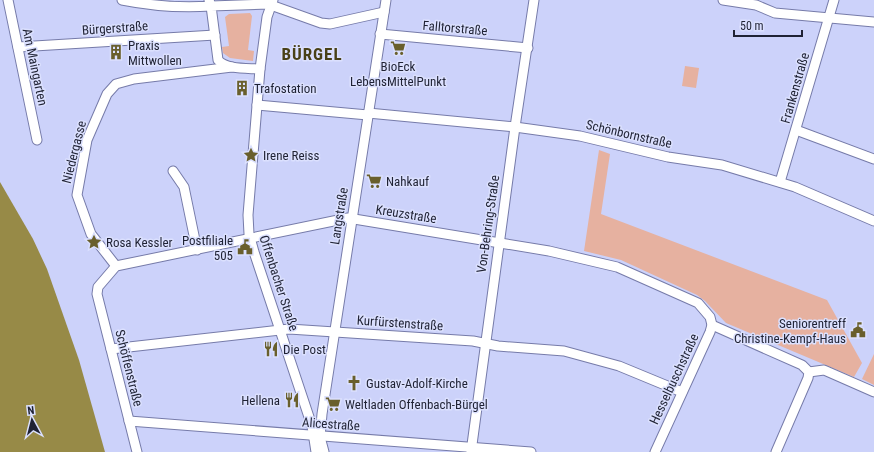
<svg xmlns="http://www.w3.org/2000/svg" width="874" height="452" viewBox="0 0 874 452" font-family="'Roboto Condensed',sans-serif">
	<style>
		.green { fill: #e6b1a0 }
		.water { fill: #978a47 }
		.lines { fill: none; stroke-linecap: round; stroke-linejoin: round }
		.minor-casing { stroke: #767ba9; stroke-width: 11 }
		.minor { stroke: #fff; stroke-width: 9 }
		.labels { text-anchor: middle; dominant-baseline: central; stroke-width: 3; stroke-linejoin: round; paint-order: stroke }
		.street-label { font-size: 13px; fill: #1f2234; stroke: #dbe0fe }
		.poi-label { font-size: 13px; fill: #1f2234; stroke: #dbe0fe; text-anchor: start }
		.district-label { font-size: 17px; font-weight: bold; letter-spacing: 1px; fill: #494117; stroke: #dbe0fe }
	</style>
	<rect width="100%" height="100%" fill="#ccd2fa"/>
	<!-- green -->
	<g class="green">
		<polygon points="250,13 252,16 248,50 254,51 253,61 230,58 223,53 222,47 229,46 225,17 229,14"/>
		<polygon points="685,66 699,68 696,88 682,86"/>
		<polygon points="599,150 610,154 601,214 827,300 862,363 854,377 726,323 705,301 697,295 621,260 584,251"/>
		<polygon points="874,354 874,385 862,379"/>
	</g>
	<!-- water -->
	<polygon class="water" points="0,182 33,239 47,269 79,360 105,452 0,452"/>
	<g class="lines">
		<!-- minor casing -->
		<g class="minor-casing">
			<g id="minor">
				<polyline points="8,0 37,140"/>
				<path d="M 122,0 C 152,6 181,8 211,6 L 209,0"/>
				<polyline points="273,0 267,17 260,69 248,215 249,234 254,252 312,426 316,452"/>
				<polyline points="723,0 756,5 775,13 874,22"/>
				<polyline points="380,34 528,48"/>
				<polyline points="18,47 215,35"/>
				<path d="M 260,69 C 248,68 226,70 218,60 L 211,6 L 268,4 L 321,23 L 330,24 L 384,12"/>
				<polyline points="257,105 368,115"/>
				<polyline points="368,113 515,127 580,136 668,157 722,165 795,187 874,221"/>
				<polyline points="796,130 874,159"/>
				<polyline points="173,171 184,187 197,250"/>
				<polyline points="780,182 834,0"/>
				<polyline points="116,266 91,234 77,195 87,140 107,94 116,84 134,79 232,67"/>
				<polyline points="712,325 802,365 809,372 808,378 776,452"/>
				<polyline points="111,349 289,329 473,341 498,346 564,351 619,366 682,392"/>
				<polyline points="809,372 824,370 874,392"/>
				<polyline points="129,421 531,452"/>
				<polyline points="137,452 97,294 98,287 116,266 348,218 549,251 617,267 698,303 710,317 712,325 710,332 655,452"/>
				<polyline points="324,452 320,437 322,414 386,0"/>
				<polyline points="471,452 515,127 534,0"/>
			</g>
		</g>
		<!-- minor -->
		<use href="#minor" class="minor"/>
	</g>
	<!-- icons -->
	<defs>
		<g id="supermarket-bare" transform="scale(1.2)"><path d="M-6-5.5h2.5l.6 2H6L4.5 2H-2.5L-4.4-4H-6ZM-1.5 3.2a1.3 1.3 0 1 0 .1 0ZM3 3.2a1.3 1.3 0 1 0 .1 0Z" fill="#695f2c" stroke="#dbe0fe" stroke-width="2.5" paint-order="stroke"/></g>
		<g id="building-bare" transform="scale(1.2)"><path d="M-4-6H4V6H1V3H-1V6H-4ZM-2.5-4.3h1.7v1.8h-1.7ZM.8-4.3h1.7v1.8H.8ZM-2.5-1h1.7V.8h-1.7ZM.8-1h1.7V.8H.8Z" fill="#695f2c" stroke="#dbe0fe" stroke-width="2.5" paint-order="stroke"/></g>
		<g id="sight-bare" transform="scale(1.2)"><path d="M0-6L1.8-2.2L6-1.7L2.9 1.2L3.7 5.4L0 3.3L-3.7 5.4L-2.9 1.2L-6-1.7L-1.8-2.2Z" fill="#695f2c" stroke="#dbe0fe" stroke-width="2.5" paint-order="stroke"/></g>
		<g id="civic-bare" transform="scale(1.2)"><path d="M-.6-6.5H3V-4.5H.6V-3L4-1V1h2V6H-6V1h2V-1L-.6-3ZM-1.2 2.5V6h2.4V2.5Z" fill="#695f2c" stroke="#dbe0fe" stroke-width="2.5" paint-order="stroke"/></g>
		<g id="restaurant-bare" transform="scale(1.2)"><path d="M-5-6h1v4h1v-4h1v4h1v-4h1v5L-1.5 .5V6h-2V.5L-5-1ZM5-6V6H3V1.5H1.5Q1.5-4 5-6Z" fill="#695f2c" stroke="#dbe0fe" stroke-width="2.5" paint-order="stroke"/></g>
		<g id="church-bare" transform="scale(1.2)"><path d="M-1.2-6h2.4v3.5h3.3v2.4h-3.3V6h-2.4V-.1h-3.3v-2.4h3.3Z" fill="#695f2c" stroke="#dbe0fe" stroke-width="2.5" paint-order="stroke"/></g>
	</defs>
	<g fill-rule="evenodd">
		<use href="#supermarket-bare" x="398" y="48"/>
		<use href="#building-bare" x="116" y="52"/>
		<use href="#building-bare" x="242" y="88"/>
		<use href="#sight-bare" x="251" y="155"/>
		<use href="#supermarket-bare" x="374" y="181"/>
		<use href="#sight-bare" x="94" y="242"/>
		<use href="#civic-bare" x="245" y="247"/>
		<use href="#civic-bare" x="858" y="330"/>
		<use href="#restaurant-bare" x="271" y="349"/>
		<use href="#church-bare" x="354" y="383"/>
		<use href="#restaurant-bare" x="292" y="400"/>
		<use href="#supermarket-bare" x="333" y="404"/>
	</g>
	<g class="labels">
		<!-- street labels -->
		<g class="street-label">
			<text transform="translate(115 28) rotate(-4)">Bürgerstraße</text>
			<text transform="translate(455 28) rotate(5)">Falltorstraße</text>
			<text transform="translate(35 67) rotate(78)">Am Maingarten</text>
			<text transform="translate(795 88) rotate(-74)">Frankenstraße</text>
			<text transform="translate(629 134) rotate(13)">Schönbornstraße</text>
			<text transform="translate(74 152) rotate(-76)">Niedergasse</text>
			<text transform="translate(406 214) rotate(9)">Kreuzstraße</text>
			<text transform="translate(339 216) rotate(-81)">Langstraße</text>
			<text transform="translate(488 224) rotate(-82)">Von-Behring-Straße</text>
			<text transform="translate(279 283) rotate(72)">Offenbacher Straße</text>
			<text transform="translate(400 323) rotate(4)">Kurfürstenstraße</text>
			<text transform="translate(129 368) rotate(76)">Schöffenstraße</text>
			<text transform="translate(674 379) rotate(-65)">Hesselbuschstraße</text>
			<text transform="translate(331 424) rotate(4)">Alicestraße</text>
		</g>
		<!-- poi labels -->
		<g class="poi-label">
			<text x="128" y="45">Praxis<tspan x="128" dy="15">Mittwollen</tspan></text>
			<text x="398" y="66" text-anchor="middle">BioEck<tspan x="398" dy="15">LebensMittelPunkt</tspan></text>
			<text x="254" y="88">Trafostation</text>
			<text x="263" y="155">Irene Reiss</text>
			<text x="386" y="181">Nahkauf</text>
			<text x="233" y="240" text-anchor="end">Postfiliale<tspan x="233" dy="15">505</tspan></text>
			<text x="106" y="242">Rosa Kessler</text>
			<text x="846" y="323" text-anchor="end">Seniorentreff<tspan x="846" dy="15">Christine-Kempf-Haus</tspan></text>
			<text x="283" y="349">Die Post</text>
			<text x="366" y="383">Gustav-Adolf-Kirche</text>
			<text x="280" y="400" text-anchor="end">Hellena</text>
			<text x="345" y="404">Weltladen Offenbach-Bürgel</text>
		</g>
		<!-- district labels -->
		<g class="district-label">
			<text x="312" y="54">BÜRGEL</text>
		</g>
	</g>
	<!-- north arrow -->
	<g transform="translate(32 420) rotate(353)" stroke="#dbe0fe" stroke-width="3" paint-order="stroke">
	<path d="M0-3L7 15L0 10L-7 15Z" fill="#1f2234"/>
	<text y="-6" font-size="11" font-weight="bold" text-anchor="middle" fill="#1f2234">N</text>
	</g>
	<!-- scale -->
	<path d="M734 30v6h68v-6" fill="none" stroke="#1f2234" stroke-width="2"/>
	<text x="740" y="30" font-size="12" fill="#1f2234" stroke="#dbe0fe" stroke-width="3" paint-order="stroke">50 m</text>
</svg>
